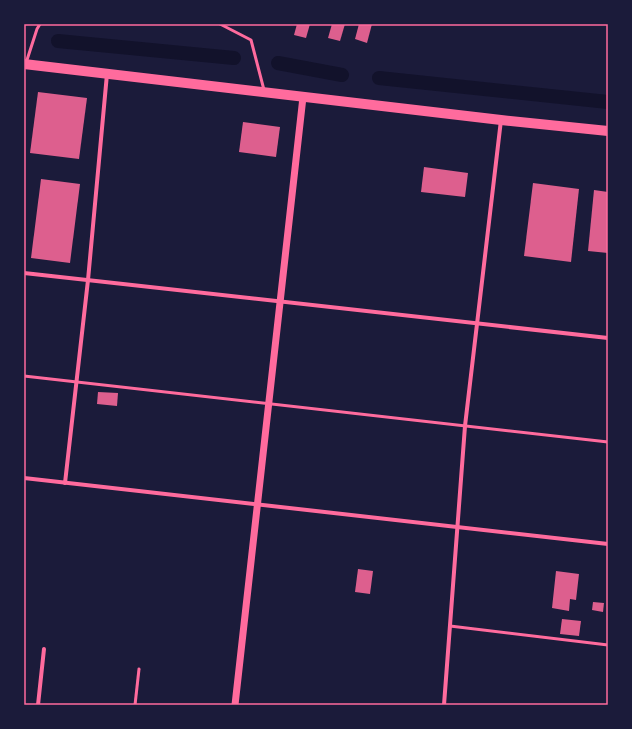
<svg xmlns="http://www.w3.org/2000/svg" width="632" height="729" viewBox="0 0 632 729" font-family="'DM Sans',sans-serif">
	<style>
		.lines { fill: none; stroke-linecap: round; stroke-linejoin: round }
		.canal { stroke: #12122b; stroke-width: 14 }
		.building { fill: #dd5f8e }
		.service { stroke: #ff6b9d; stroke-width: 3 }
		.minor { stroke: #ff6b9d; stroke-width: 4 }
		.tertiary { stroke: #ff6b9d; stroke-width: 7 }
		.primary { stroke: #ff6b9d; stroke-width: 10 }
		.neatline { fill: none; stroke: #ff6b9d; stroke-width: 1.5 }
	</style>
	<rect width="100%" height="100%" fill="#1b1b3a"/>
	<g class="lines">
		<!-- canal -->
		<g class="canal">
			<polyline points="58,41 234,58"/>
			<polyline points="278,63 342,75"/>
			<polyline points="379,78 608,102"/>
		</g>
	</g>
	<!-- building -->
	<g class="building">
		<polygon points="297,24 310,24 306,38 294,35"/>
		<polygon points="332,24 345,24 340,41 328,38"/>
		<polygon points="359,24 372,24 367,43 355,39"/>
		<polygon points="38,92 87,98 79,159 30,153"/>
		<polygon points="243,122 280,127 276,157 239,152"/>
		<polygon points="424,167 468,173 465,197 421,192"/>
		<polygon points="41,179 80,184 70,263 31,258"/>
		<polygon points="533,183 579,189 571,262 524,256"/>
		<polygon points="594,190 608,192 608,253 588,251"/>
		<polygon points="98,392 118,393 117,406 97,404"/>
		<polygon points="358,569 373,571 370,594 355,592"/>
		<polygon points="556,571 579,574 576,600 570,599 569,611 552,608"/>
		<polygon points="593,602 604,603 603,612 592,610"/>
		<polygon points="562,619 581,621 579,636 560,634"/>
	</g>
	<g class="lines">
		<!-- service -->
		<g class="service">
			<polyline points="220,24 251,40 264,90"/>
			<polyline points="26,63 37,29 40,24"/>
			<polyline points="24,376 608,442"/>
			<polyline points="450,626 608,645"/>
			<polyline points="135,705 139,669"/>
		</g>
		<!-- minor -->
		<g class="minor">
			<polyline points="24,273 608,338"/>
			<polyline points="24,478 608,544"/>
			<polyline points="65,483 88,280 107,74"/>
			<polyline points="38,705 44,649"/>
			<polyline points="444,705 465,426 501,120"/>
		</g>
		<!-- tertiary -->
		<polyline class="tertiary" points="235,705 303,97"/>
		<!-- primary -->
		<polyline class="primary" points="24,64 501,120 608,131"/>
	</g>
	<!-- border -->
	<rect width="632" height="729" fill="none" stroke="#1b1b3a" stroke-width="50"/>
	<rect x="25" y="25" width="582" height="679" class="neatline"/>
</svg>
